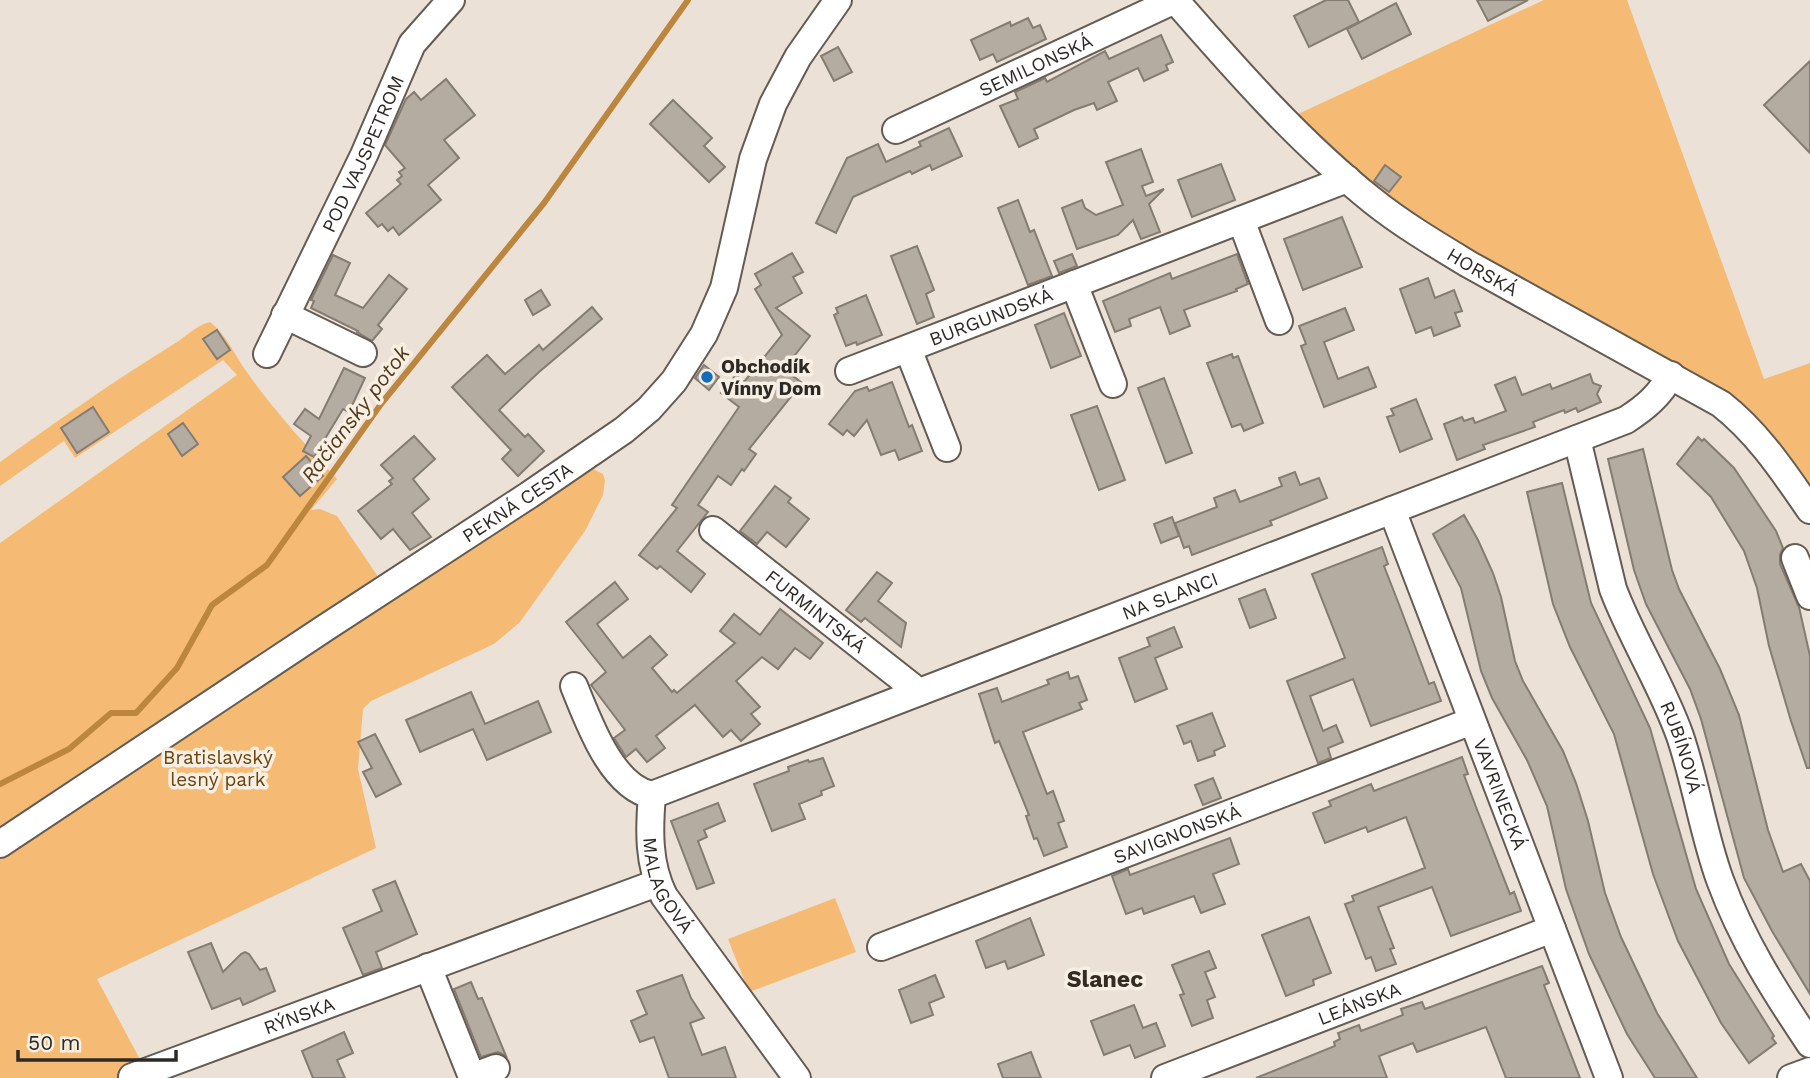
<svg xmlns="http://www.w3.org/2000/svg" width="1810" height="1078" viewBox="0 0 1810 1078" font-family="'Work Sans',sans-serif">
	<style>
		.green { fill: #f5bb74 }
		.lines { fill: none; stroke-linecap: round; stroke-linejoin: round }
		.stream { stroke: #bc863e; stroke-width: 6 }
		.building { fill: #b4aba1; stroke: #847c72; stroke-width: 2 }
		.minor-casing { stroke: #645c53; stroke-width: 30 }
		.minor { stroke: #fff; stroke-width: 26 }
		.poi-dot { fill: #146cb9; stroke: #f8efe4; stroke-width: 2.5 }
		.labels { text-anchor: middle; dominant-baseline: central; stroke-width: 7; stroke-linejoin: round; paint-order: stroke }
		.street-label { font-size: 19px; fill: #2d2925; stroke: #f8efe4 }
		.poi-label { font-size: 19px; font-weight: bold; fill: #2d2925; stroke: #f8efe4; text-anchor: start }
		.park-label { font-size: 19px; fill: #6a440c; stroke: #f8efe4 }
		.water-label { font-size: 21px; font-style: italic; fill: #51391a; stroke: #f8efe4 }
		.quarter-label { font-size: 23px; font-weight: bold; fill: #332c23; stroke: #f8efe4 }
	</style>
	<rect width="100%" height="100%" fill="#ebe1d6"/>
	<!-- green -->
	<g class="green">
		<polygon points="1544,0 1627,0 1764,379 1810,363 1810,496 1782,456 1407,215 1330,149 1298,114"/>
		<path d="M 210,322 C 227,335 236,358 249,375 C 275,412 306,445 337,479 L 311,510 L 320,509 L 337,516 L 381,581 L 583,471 L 593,469 L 603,474 L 605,480 L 603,495 L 585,531 L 520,622 L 494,644 L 371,701 L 363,709 L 358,769 L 376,848 L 97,979 L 150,1078 L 0,1078 L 0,543 L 237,375 L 223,360 L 75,458 L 64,441 L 0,486 L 0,462 C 57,421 114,381 174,344 C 186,337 196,325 210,322 Z"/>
		<polygon points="835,898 856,952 749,992 728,939"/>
	</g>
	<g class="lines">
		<!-- stream -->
		<polyline class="stream" points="0,784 69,749 111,713 136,713 177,668 212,605 267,565 381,404 544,203 688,0"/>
	</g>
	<!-- building -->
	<g class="building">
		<polygon points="1326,0 1348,0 1359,22 1309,47 1294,16"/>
		<polygon points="1477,0 1528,0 1488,21"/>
		<polygon points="1396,3 1411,34 1362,59 1347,29"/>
		<polygon points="1028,18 1033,28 1040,25 1046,39 997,62 993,54 980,60 971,40 1010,22 1011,26"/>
		<polygon points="1161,35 1173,62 1166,65 1168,70 1144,81 1138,68 1108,82 1117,101 1097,110 1094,103 1074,110 1034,129 1038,138 1019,147 1000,106 1018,99 1015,92 1045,78 1047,82 1105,51 1109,59"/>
		<polygon points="838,47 852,72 834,81 821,56"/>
		<polygon points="1810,61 1810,153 1764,105"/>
		<polygon points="446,79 475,115 444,140 459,158 428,185 441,200 399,235 393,227 388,231 382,224 378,227 366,213 401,184 397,180 402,176 399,172 405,168 385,145 406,99 414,92 421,100"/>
		<polygon points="673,100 712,138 704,146 725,167 709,182 650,124"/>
		<polygon points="949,128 962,156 932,170 930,165 912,174 910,171 853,197 836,233 816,223 847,158 878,144 886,162 921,146 919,142"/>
		<polygon points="1141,149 1153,182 1142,186 1146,196 1164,189 1149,204 1160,232 1141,239 1133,220 1118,235 1077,249 1062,208 1082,200 1085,208 1096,215 1123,205 1106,162"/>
		<polygon points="1221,164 1235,200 1192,217 1178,180"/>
		<polygon points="1385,165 1401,177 1389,192 1374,181"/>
		<polygon points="1018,200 1030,232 1034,230 1052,276 1028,285 998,208"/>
		<polygon points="1342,217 1362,267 1303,290 1284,239"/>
		<polygon points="917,246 934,290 926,294 934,317 917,324 891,256"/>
		<polygon points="792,253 803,272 793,277 802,293 776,308 810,336 784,369 802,383 749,449 756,454 744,471 742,469 731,485 718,476 698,505 708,512 677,551 705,574 691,592 660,566 657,569 639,555 677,508 672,505 739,407 721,393 736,375 744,382 782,335 755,289 761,285 755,274"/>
		<polygon points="1072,254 1077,266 1059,273 1054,261"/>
		<polygon points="1237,254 1248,284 1236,289 1237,291 1184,310 1190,326 1170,334 1160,307 1129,319 1131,326 1115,332 1103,301 1170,273 1172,279"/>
		<polygon points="333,255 350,263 335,295 363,308 389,275 407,289 378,325 382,329 372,341 357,332 358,331 311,308 314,301 311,300"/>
		<polygon points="1428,278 1435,298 1454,290 1462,311 1455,313 1460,326 1434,336 1431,327 1416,333 1400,289"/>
		<polygon points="541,290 550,305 533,315 525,300"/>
		<polygon points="866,295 882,335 857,345 856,342 846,346 834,315 838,313 836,308"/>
		<polygon points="592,307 602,319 539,372 499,410 525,437 528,434 544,451 518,476 502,459 511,450 452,387 487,355 505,374 539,345 543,350"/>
		<polygon points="1345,308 1354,330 1324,342 1338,379 1368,367 1376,387 1324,407 1301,346 1306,344 1299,326"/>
		<polygon points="1064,313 1081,356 1051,368 1035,325"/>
		<polygon points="217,330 230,350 217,359 203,339"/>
		<polygon points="1232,354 1233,358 1238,356 1263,423 1244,431 1241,424 1232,427 1207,363"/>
		<polygon points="704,365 719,377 709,390 695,378"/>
		<polygon points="344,368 365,378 349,412 343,409 314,457 303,451 311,436 294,424 305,409 319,419"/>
		<polygon points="1590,374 1593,383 1601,386 1597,394 1601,402 1578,412 1576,408 1565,413 1564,410 1533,422 1535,427 1483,445 1485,449 1457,460 1444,424 1462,417 1464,421 1473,418 1475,423 1506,411 1495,385 1515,377 1522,395 1550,384 1552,389"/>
		<polygon points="1164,378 1192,453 1166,463 1138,388"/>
		<polygon points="892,382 909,427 912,425 922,451 899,460 895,450 881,455 867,420 854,436 847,430 843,435 829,424 855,391 867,387 869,391"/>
		<polygon points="1416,399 1432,439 1400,452 1387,417 1394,415 1391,409"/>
		<polygon points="1097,406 1125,480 1099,490 1071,415"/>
		<polygon points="93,407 109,432 77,453 61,428"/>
		<polygon points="183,423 198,444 182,456 168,434"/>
		<polygon points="414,436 435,459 413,479 429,499 412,513 431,537 410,550 393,529 381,539 358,511 392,484 389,481 393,478 381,465"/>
		<polygon points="1698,437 1702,441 1704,439 1734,468 1776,531 1783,548 1780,555 1780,564 1799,607 1810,656 1810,768 1807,768 1791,721 1769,646 1757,588 1744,551 1711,497 1677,464"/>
		<polygon points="1643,449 1672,570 1679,589 1720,669 1739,715 1768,830 1783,872 1801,864 1810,881 1810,994 1772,931 1744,878 1701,719 1690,689 1646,604 1634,570 1608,459"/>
		<polygon points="306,456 323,476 300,496 283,477"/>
		<polygon points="1295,472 1300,485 1319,478 1327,498 1270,521 1272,525 1192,555 1189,546 1184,548 1175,523 1217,507 1214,498 1235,490 1240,502 1282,486 1279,478"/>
		<polygon points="1562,483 1591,603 1650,728 1696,889 1729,964 1774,1036 1772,1038 1776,1043 1749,1063 1721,1023 1678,941 1653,874 1614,734 1570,647 1553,604 1527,492"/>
		<polygon points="775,486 791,498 788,502 809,519 786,547 767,532 757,544 740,531"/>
		<polygon points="1464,515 1478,540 1493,573 1501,597 1515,661 1523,681 1563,751 1576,783 1588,821 1605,893 1621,937 1657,1013 1697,1078 1655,1078 1627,1034 1589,954 1566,889 1547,806 1527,760 1492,698 1481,671 1461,588 1433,534"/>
		<polygon points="1172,517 1179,536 1161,543 1154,524"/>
		<polygon points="1382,547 1388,564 1384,566 1400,607 1429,684 1434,682 1441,701 1371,726 1353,679 1310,696 1323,731 1336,725 1343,742 1328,748 1331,758 1318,763 1287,681 1345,658 1312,574"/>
		<polygon points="877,572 892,583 878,601 906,623 901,647 865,618 861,622 846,610"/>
		<polygon points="615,582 628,599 597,624 623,658 650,636 667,655 652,668 672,692 674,690 677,693 735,643 720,631 734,614 760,635 780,609 823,643 810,659 795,648 778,669 762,657 736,681 760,707 751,714 760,724 741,741 731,730 723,737 695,705 656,736 665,748 647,762 636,749 626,757 614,738 625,730 591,685 606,672 566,622"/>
		<polygon points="1265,589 1276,618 1250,628 1239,599"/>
		<polygon points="1174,627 1182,647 1155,658 1167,689 1135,702 1119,658 1150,646 1147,638"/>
		<polygon points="1068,672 1070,679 1078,676 1087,700 1079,703 1082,709 1023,732 1047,794 1053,791 1064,821 1058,823 1067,847 1044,856 1037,838 1034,839 1026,816 1029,815 999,741 995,743 979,694 997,688 1002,702 1049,684 1047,680"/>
		<polygon points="471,692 485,724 538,701 551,732 487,760 473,729 420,752 406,720"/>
		<polygon points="1212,713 1225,746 1214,751 1215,755 1198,761 1191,741 1184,744 1177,726"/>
		<polygon points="375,734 401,784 376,797 363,772 372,768 358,742"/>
		<polygon points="1462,757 1468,774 1464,775 1476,807 1510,894 1514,892 1521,911 1451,936 1432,887 1378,907 1394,948 1390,949 1396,964 1376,971 1371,957 1366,959 1345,904 1354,901 1352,896 1425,868 1406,817 1368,832 1366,827 1325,843 1313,813 1331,806 1329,801 1371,784 1374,791"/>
		<polygon points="823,758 834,786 821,791 822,795 799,804 805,819 772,831 754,784 789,771 788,767 808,760 809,762"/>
		<polygon points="1213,778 1221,798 1203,805 1195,785"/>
		<polygon points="718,803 725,821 704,830 707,837 698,841 714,883 697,889 671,821"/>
		<polygon points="1230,838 1239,864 1213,874 1225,904 1201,913 1194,896 1144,914 1142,908 1126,914 1112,876 1128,869 1130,875"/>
		<polygon points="395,881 417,934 376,952 382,968 363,975 343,928 382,911 373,890"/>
		<polygon points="1309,917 1331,973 1313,980 1314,985 1286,996 1262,935"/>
		<polygon points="1030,918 1044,955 1008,969 1005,961 986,968 976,941"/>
		<polygon points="211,943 223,972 241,954 245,952 249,954 260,970 266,968 275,991 243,1005 240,998 212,1009 188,952"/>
		<polygon points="1209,951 1216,968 1205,972 1215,997 1207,1000 1213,1018 1192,1026 1180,995 1184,994 1172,965"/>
		<polygon points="1542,966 1549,983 1544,985 1580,1078 1506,1078 1486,1027 1417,1052 1413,1043 1379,1056 1387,1078 1256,1078 1335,1046 1334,1042 1340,1039 1338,1033 1359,1025 1361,1031 1403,1015 1401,1009 1422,1002 1425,1009"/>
		<polygon points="682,975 691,998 704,1018 690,1023 702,1055 725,1047 736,1078 669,1078 654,1037 640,1042 631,1021 647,1014 637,991"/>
		<polygon points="935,975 944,997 929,1003 933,1015 911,1023 899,990"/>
		<polygon points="471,982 478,999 482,998 506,1056 498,1052 481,1057 454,989"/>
		<polygon points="1134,1005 1143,1028 1156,1023 1165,1046 1135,1058 1130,1045 1104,1055 1091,1021"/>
		<polygon points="344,1032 353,1053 337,1060 345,1078 313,1078 302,1051"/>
		<polygon points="1031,1052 1041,1078 1003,1078 998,1064"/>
	</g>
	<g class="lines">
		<!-- minor casing -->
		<g class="minor-casing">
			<g id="minor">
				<path id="s1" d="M 1175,0 C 1236,70 1299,142 1373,201 C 1403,225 1437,245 1470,265 L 1721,404 C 1758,433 1783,471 1810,510"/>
				<path id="s2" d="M 896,130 L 1175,0"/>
				<polyline points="1241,220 1279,321"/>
				<polyline points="1074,284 1113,384"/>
				<polyline points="285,315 363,353"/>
				<polyline points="908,349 947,448"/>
				<path id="s3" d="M 267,354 L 364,155 L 412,44 L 451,0"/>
				<path id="s4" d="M 849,371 L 1347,179"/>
				<path id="s5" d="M 1577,439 L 1613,589 C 1632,639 1662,685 1680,736 C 1696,783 1703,833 1720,880 C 1742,940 1775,992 1810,1044"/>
				<path id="s6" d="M 1392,510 L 1609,1078"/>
				<path id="s7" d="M 713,530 L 919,692"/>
				<polyline points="1795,558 1810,596"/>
				<path id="s8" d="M 574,686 C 588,720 611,787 652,795 C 649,830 648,864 664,896 L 797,1078"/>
				<path id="s9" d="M 652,795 L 1626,420 C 1646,407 1659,396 1671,375"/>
				<path id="s10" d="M 0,844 L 325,628 L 529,495 L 624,430 L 649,409 L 674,381 L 704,334 L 724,288 L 753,159 L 773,104 L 798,57 L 838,0"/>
				<path id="s11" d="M 881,947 L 1472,721"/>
				<polyline points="428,967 472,1077 496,1068"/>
				<path id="s12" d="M 132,1077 L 657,883"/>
				<path id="s13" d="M 1165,1078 L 1552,929"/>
				<polyline points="1791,1078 1810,1071"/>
			</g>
		</g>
		<!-- minor -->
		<use href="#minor" class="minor"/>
	</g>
	<!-- markers -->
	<circle class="poi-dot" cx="707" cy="377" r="7"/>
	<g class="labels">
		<!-- street labels -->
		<g class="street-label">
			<text stroke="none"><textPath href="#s2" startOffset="154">SEMILONSKÁ</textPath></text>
			<text stroke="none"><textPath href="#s3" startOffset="222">POD VAJSPETROM</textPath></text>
			<text stroke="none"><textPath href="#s1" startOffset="413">HORSKÁ</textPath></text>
			<text stroke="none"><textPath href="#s4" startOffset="152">BURGUNDSKÁ</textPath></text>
			<text stroke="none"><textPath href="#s10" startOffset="620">PEKNÁ CESTA</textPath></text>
			<text stroke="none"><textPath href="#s9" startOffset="555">NA SLANCI</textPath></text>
			<text stroke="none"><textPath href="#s7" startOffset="131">FURMINTSKÁ</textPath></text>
			<text stroke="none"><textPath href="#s5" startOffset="327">RUBÍNOVÁ</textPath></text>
			<text stroke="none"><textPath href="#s6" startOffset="304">VAVRINECKÁ</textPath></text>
			<text stroke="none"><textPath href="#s11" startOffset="317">SAVIGNONSKÁ</textPath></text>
			<text stroke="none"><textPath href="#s8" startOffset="233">MALAGOVÁ</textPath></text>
			<text stroke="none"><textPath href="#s13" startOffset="208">LEÁNSKA</textPath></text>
			<text stroke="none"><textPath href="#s12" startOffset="178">RÝNSKA</textPath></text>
		</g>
		<!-- poi labels -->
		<g class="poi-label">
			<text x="721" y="366">Obchodík<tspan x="721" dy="22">Vínny Dom</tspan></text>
		</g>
		<!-- park labels -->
		<g class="park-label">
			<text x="218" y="757">Bratislavský<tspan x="218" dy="22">lesný park</tspan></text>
		</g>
		<!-- water labels -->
		<g class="water-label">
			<text transform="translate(355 414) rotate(-53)">Račiansky potok</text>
		</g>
		<!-- quarter labels -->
		<g class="quarter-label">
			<text x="1105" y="979">Slanec</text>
		</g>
	</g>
	<!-- scale -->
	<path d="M18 1050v10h158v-10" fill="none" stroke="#2d2925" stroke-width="3.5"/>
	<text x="28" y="1050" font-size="21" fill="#2d2925" stroke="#f8efe4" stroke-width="5" paint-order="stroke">50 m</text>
</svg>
